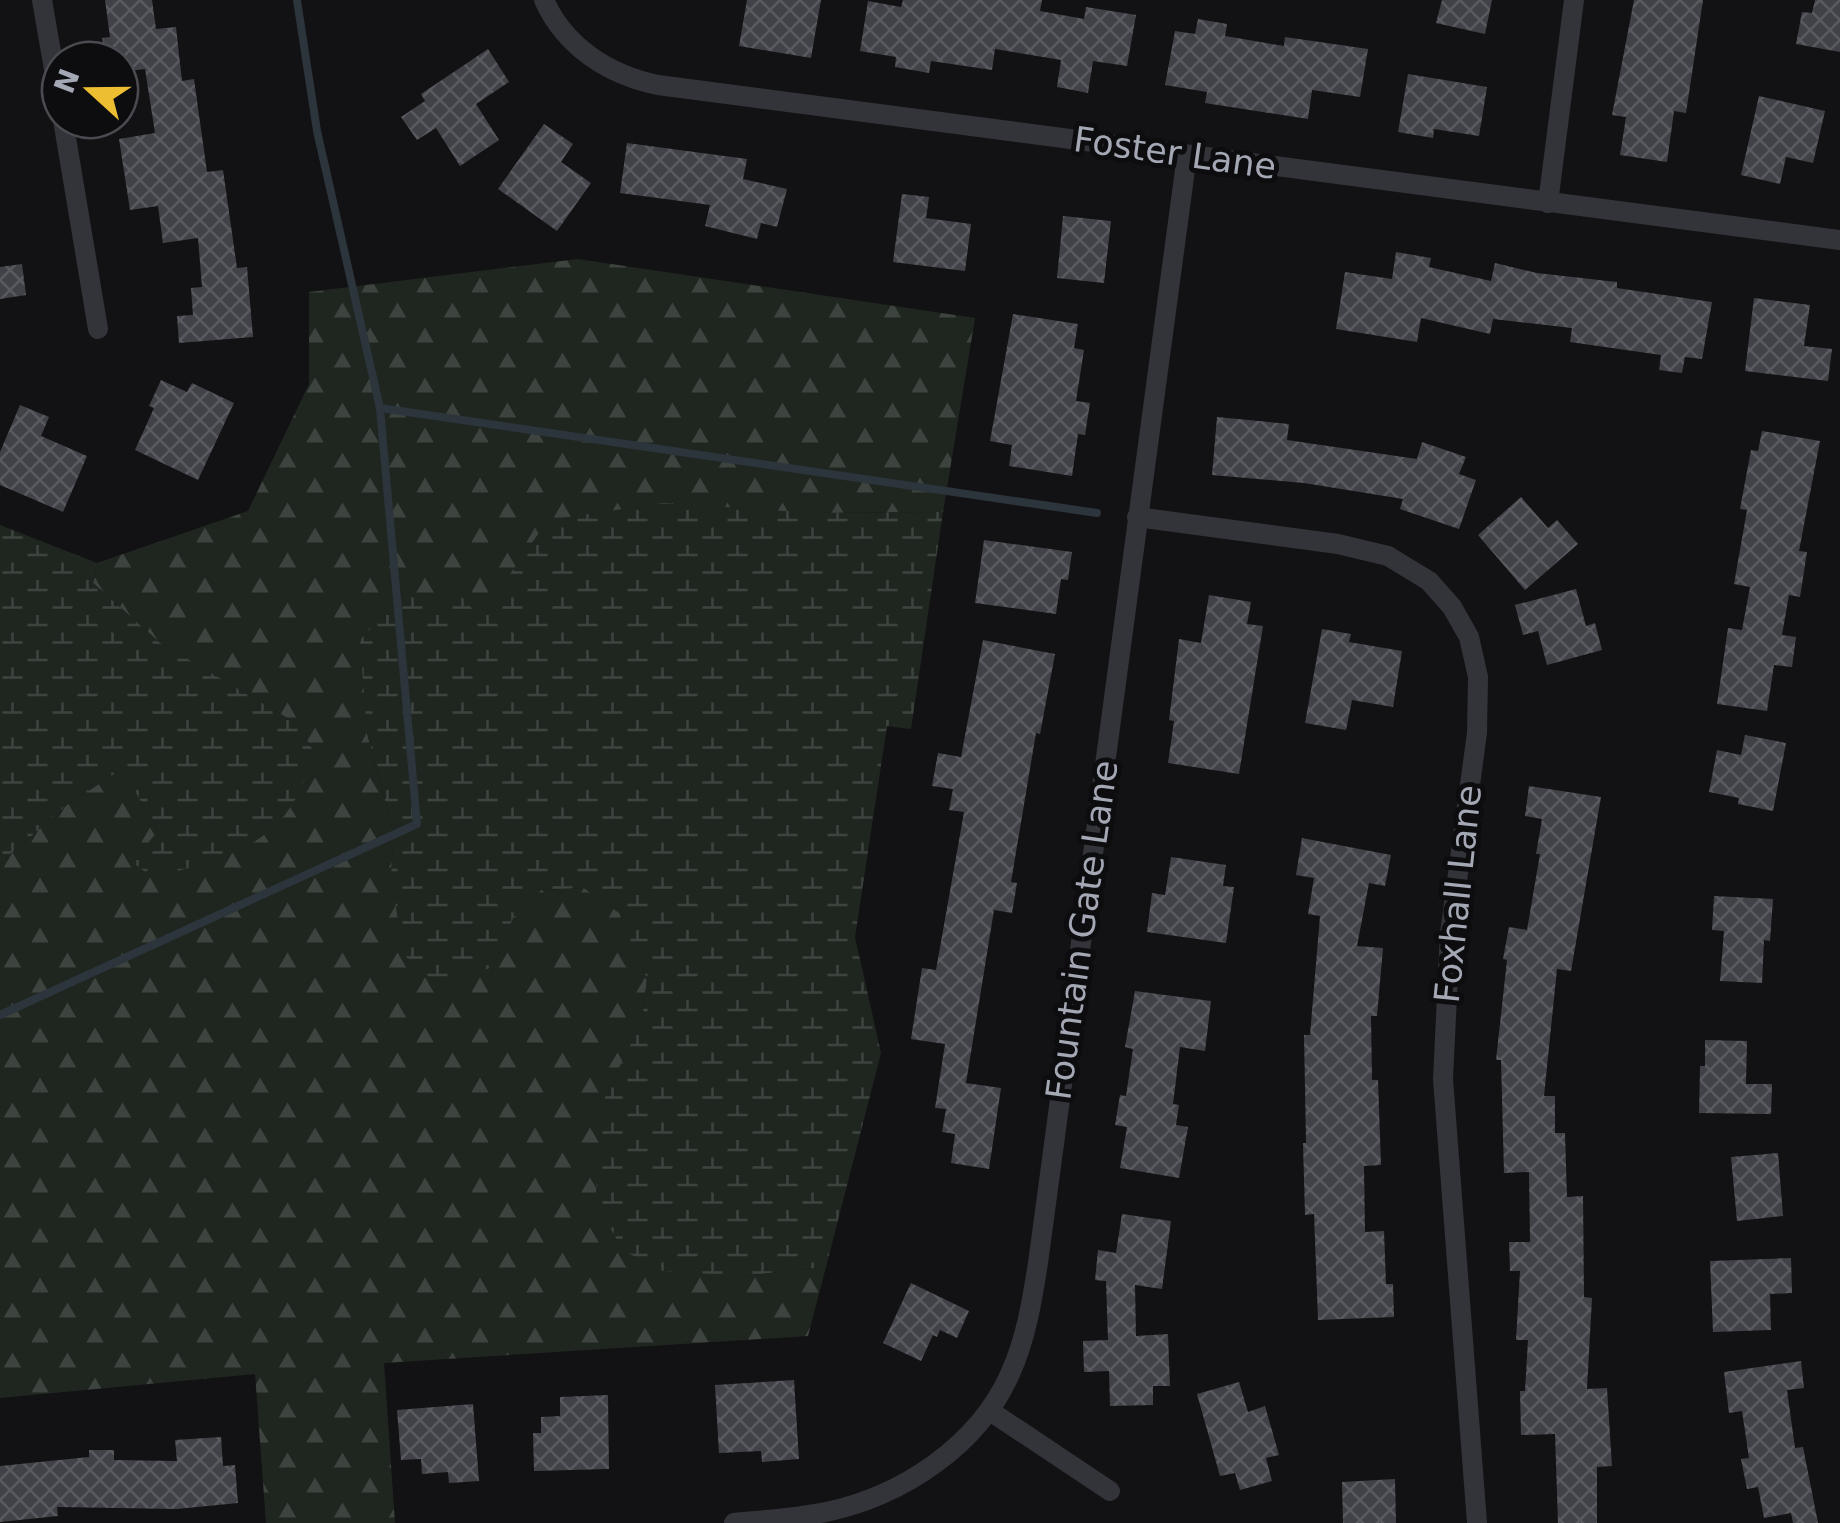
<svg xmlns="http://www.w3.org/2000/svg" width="1840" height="1523" viewBox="0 0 1840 1523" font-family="'DejaVu Sans',sans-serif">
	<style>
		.forest { fill: url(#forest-firs) }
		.wetland { fill: url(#wetland-marsh) }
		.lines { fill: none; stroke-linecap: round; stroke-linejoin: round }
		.stream { stroke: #2c343c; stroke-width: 8 }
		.building { fill: url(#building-cross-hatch) }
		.minor { stroke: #333439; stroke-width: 20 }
		.labels { text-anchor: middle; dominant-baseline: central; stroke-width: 10; stroke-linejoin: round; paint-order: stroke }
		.street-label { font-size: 35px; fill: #a4a8b4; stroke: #0d0d0f }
	</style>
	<defs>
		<pattern id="forest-firs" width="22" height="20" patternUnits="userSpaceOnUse" patternTransform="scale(2.5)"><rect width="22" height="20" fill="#1f2620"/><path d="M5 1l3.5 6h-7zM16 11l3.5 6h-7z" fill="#3d433e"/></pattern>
		<pattern id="wetland-marsh" width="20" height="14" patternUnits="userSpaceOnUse" patternTransform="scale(2.5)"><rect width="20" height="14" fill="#1f2620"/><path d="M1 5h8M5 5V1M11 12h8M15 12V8" fill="none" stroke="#3d433e"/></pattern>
		<pattern id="building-cross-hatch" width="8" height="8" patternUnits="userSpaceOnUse" patternTransform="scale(2.5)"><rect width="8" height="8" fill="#414247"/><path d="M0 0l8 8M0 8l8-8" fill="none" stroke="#595a5f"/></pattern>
	</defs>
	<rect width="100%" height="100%" fill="#121214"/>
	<!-- forest -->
	<polygon class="forest" points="578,259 975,318 943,512 816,513 480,617 367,733 394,834 391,875 493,967 513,917 541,890 584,888 620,913 647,979 642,1021 605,1097 742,1276 826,1267 808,1336 384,1363 395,1523 266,1523 255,1374 0,1398 0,863 68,804 122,769 158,831 299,725 159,642 93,583 97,563 248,511 309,384 309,292"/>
	<!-- wetland -->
	<g class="wetland">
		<polygon points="663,503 816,513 943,512 911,729 887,726 855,937 881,1053 826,1267 742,1276 663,1271 624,1251 595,1203 605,1097 642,1021 647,979 619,913 584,888 541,890 513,918 493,967 455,981 422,976 403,953 391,875 394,834 367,733 360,640 401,595 457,592 480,617 548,520"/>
		<path d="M 0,525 L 97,563 L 93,583 L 159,642 L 299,725 L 312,749 C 308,763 305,781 298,794 C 270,851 208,864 152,877 L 132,862 L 158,831 L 122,769 L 68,804 L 0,863 Z"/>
	</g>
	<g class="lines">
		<!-- stream -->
		<g class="stream">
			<polyline points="380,408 1097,513"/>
			<polyline points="0,1015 417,824 380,408 317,131 297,0"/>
		</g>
	</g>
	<!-- building -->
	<g class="building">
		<polygon points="105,0 152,0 156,29 176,27 182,81 194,79 207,172 223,170 237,268 247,267 253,337 179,343 177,316 193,315 191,288 202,287 198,238 163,243 158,206 130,210 119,139 155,133 145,69 120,72 120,60 105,60 102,38 110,37"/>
		<polygon points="747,0 821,0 811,58 739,46"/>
		<polygon points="903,0 1042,0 1040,11 1084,19 1086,7 1136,15 1127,66 1093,61 1088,93 1057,87 1061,60 995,49 992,70 931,61 929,73 895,67 896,57 860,51 868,1 901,7"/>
		<polygon points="1442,0 1492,0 1485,34 1436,23"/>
		<polygon points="1634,0 1703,0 1686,113 1674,111 1667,162 1620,155 1626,117 1612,115"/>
		<polygon points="1815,0 1840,0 1840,52 1796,44 1802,12 1812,13"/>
		<polygon points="1198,19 1227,24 1225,36 1284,46 1285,37 1368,49 1360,97 1312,90 1308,119 1205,103 1207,92 1165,85 1175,31 1195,34"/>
		<polygon points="488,49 509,82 476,104 499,140 460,166 436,128 417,140 401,117 425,101 421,94"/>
		<polygon points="1408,74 1487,87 1479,136 1434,129 1433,138 1398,132"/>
		<polygon points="1759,96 1825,111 1813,163 1786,157 1780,184 1741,175"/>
		<polygon points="544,124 573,144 561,162 591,183 557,231 498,189"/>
		<polygon points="627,143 747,159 743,179 787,189 777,227 761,223 757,239 705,226 710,205 620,193"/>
		<polygon points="902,194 929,197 926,218 971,224 965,271 893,262"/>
		<polygon points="1063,216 1111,221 1104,283 1057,278"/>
		<polygon points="1396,252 1431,258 1429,267 1491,281 1495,263 1537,273 1617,282 1617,288 1712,302 1702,359 1685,357 1682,373 1659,370 1661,355 1570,342 1572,328 1493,319 1490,334 1421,318 1417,342 1336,329 1345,272 1392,279"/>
		<polygon points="22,264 26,295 0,299 0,267"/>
		<polygon points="1754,298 1810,305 1804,346 1832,349 1828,381 1745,371"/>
		<polygon points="1013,314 1078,324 1074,348 1084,350 1076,401 1090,403 1085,435 1078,434 1072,476 1009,466 1012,445 990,441"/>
		<polygon points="161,380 187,392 192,383 234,403 198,480 135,450 154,408 149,406"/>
		<polygon points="20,405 49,417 41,436 87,456 63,512 0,485 0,452"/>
		<polygon points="1217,417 1289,424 1287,440 1417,459 1422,442 1466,457 1459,474 1476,480 1459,529 1400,509 1403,499 1304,483 1212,475"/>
		<polygon points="1762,431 1820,441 1799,551 1807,552 1800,597 1789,595 1782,635 1796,637 1792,667 1774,665 1767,711 1717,704 1728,628 1742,630 1750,587 1734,584 1747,510 1740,509 1751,450 1758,451"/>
		<polygon points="1521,497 1548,528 1557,520 1578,544 1525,590 1478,535"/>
		<polygon points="984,540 1072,552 1068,580 1061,579 1056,614 975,603"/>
		<polygon points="1576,589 1586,626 1595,623 1602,650 1547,665 1538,631 1523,635 1515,605"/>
		<polygon points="1209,595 1251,602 1247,624 1263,626 1239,774 1168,763 1174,721 1169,720 1179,639 1201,643"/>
		<polygon points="1322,629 1351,634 1349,642 1402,651 1393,707 1352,700 1346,730 1305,723"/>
		<polygon points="983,640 1055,654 1040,734 1036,733 1011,882 1017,883 1012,913 994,910 966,1083 1001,1088 989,1169 951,1163 955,1134 942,1132 946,1109 935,1108 945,1044 911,1039 922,968 936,970 964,812 949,810 953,789 932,786 938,753 961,757"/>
		<polygon points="1745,735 1786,743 1773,811 1738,804 1739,798 1709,792 1717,750 1741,755"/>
		<polygon points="1529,786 1601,797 1571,971 1557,969 1544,1096 1555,1096 1555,1133 1565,1133 1567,1197 1583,1196 1584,1297 1592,1298 1587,1389 1607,1388 1612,1466 1597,1467 1597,1523 1558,1523 1555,1434 1521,1435 1520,1391 1525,1391 1528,1340 1516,1340 1520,1271 1510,1271 1509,1242 1530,1242 1529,1172 1504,1173 1501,1060 1496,1060 1507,960 1503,959 1509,927 1527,930 1540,854 1536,854 1542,819 1525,816"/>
		<polygon points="1302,838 1391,855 1385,886 1369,883 1357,946 1383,948 1377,1016 1371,1016 1372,1080 1378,1080 1381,1165 1364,1166 1365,1232 1384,1231 1386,1284 1393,1284 1394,1317 1318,1320 1314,1214 1305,1215 1303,1143 1306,1143 1304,1035 1310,1035 1320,916 1308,914 1314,878 1296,875"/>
		<polygon points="1171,857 1226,865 1223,886 1234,887 1226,943 1147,932 1152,893 1165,895"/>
		<polygon points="1714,896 1773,899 1770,941 1764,940 1762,983 1720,981 1724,931 1712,930"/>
		<polygon points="1135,991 1211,1001 1205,1051 1180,1047 1173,1104 1179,1105 1176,1125 1188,1127 1179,1178 1120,1168 1127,1127 1115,1125 1120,1095 1126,1096 1133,1049 1125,1047"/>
		<polygon points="1705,1040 1747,1041 1746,1084 1772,1084 1771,1114 1699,1113 1700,1066 1705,1066"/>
		<polygon points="1778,1153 1783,1216 1737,1221 1731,1157"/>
		<polygon points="1122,1214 1171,1221 1162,1289 1135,1285 1136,1336 1168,1334 1170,1386 1153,1386 1153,1405 1110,1406 1109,1371 1084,1372 1083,1341 1108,1340 1106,1281 1095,1280 1098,1250 1116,1253"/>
		<polygon points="1791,1258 1792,1293 1770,1294 1771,1330 1713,1332 1710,1261"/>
		<polygon points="911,1283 969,1311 957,1338 940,1330 937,1337 933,1335 921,1361 883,1343"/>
		<polygon points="1801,1361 1804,1388 1787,1390 1795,1448 1803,1447 1818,1523 1793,1523 1791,1513 1764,1518 1758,1487 1747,1489 1741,1459 1749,1458 1742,1411 1729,1413 1724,1372"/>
		<polygon points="794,1380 799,1459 762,1462 761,1451 719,1453 715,1385"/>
		<polygon points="1239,1382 1248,1412 1265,1406 1279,1455 1266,1458 1272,1481 1240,1490 1235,1473 1220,1476 1197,1394"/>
		<polygon points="608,1395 609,1469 534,1471 533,1433 541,1433 541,1417 560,1416 560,1397"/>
		<polygon points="473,1404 479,1481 449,1483 448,1472 422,1474 421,1459 401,1460 397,1410"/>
		<polygon points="221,1437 223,1466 235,1465 238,1503 177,1509 57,1507 58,1516 0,1522 0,1466 89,1457 89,1450 114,1450 114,1460 177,1461 175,1440"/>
		<polygon points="1395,1479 1396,1523 1343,1523 1342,1482"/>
	</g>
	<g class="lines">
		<!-- minor -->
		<g class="minor">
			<polyline points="42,0 60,104"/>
			<path d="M 544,0 C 565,47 609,75 658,85 L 1840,240"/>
			<polyline points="63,120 98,329"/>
			<polyline points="1548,203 1574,0"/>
			<polyline points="1137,517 1338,544 1388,556 1429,581 1452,607 1469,637 1478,677 1477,733 1450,933 1443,1079 1477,1523"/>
			<polyline points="990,1411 1110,1491"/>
			<path d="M 734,1523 C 765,1520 796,1518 826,1512 C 902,1496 978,1446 1010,1374 C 1026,1339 1032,1301 1038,1263 L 1187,155"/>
		</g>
	</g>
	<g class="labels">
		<!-- street labels -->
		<g class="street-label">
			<text transform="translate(1175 153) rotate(8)">Foster Lane</text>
			<text transform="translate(1458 894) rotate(-84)">Foxhall Lane</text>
			<text transform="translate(1082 930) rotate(-82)">Fountain Gate Lane</text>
		</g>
	</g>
	<!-- north arrow -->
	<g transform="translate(90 90) rotate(291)"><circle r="48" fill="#0d0d0f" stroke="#494b51" stroke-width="2.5"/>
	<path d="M0-8L18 38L0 25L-18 38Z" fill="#edbe31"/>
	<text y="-15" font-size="28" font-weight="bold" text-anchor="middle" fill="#a4a8b4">N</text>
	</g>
</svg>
